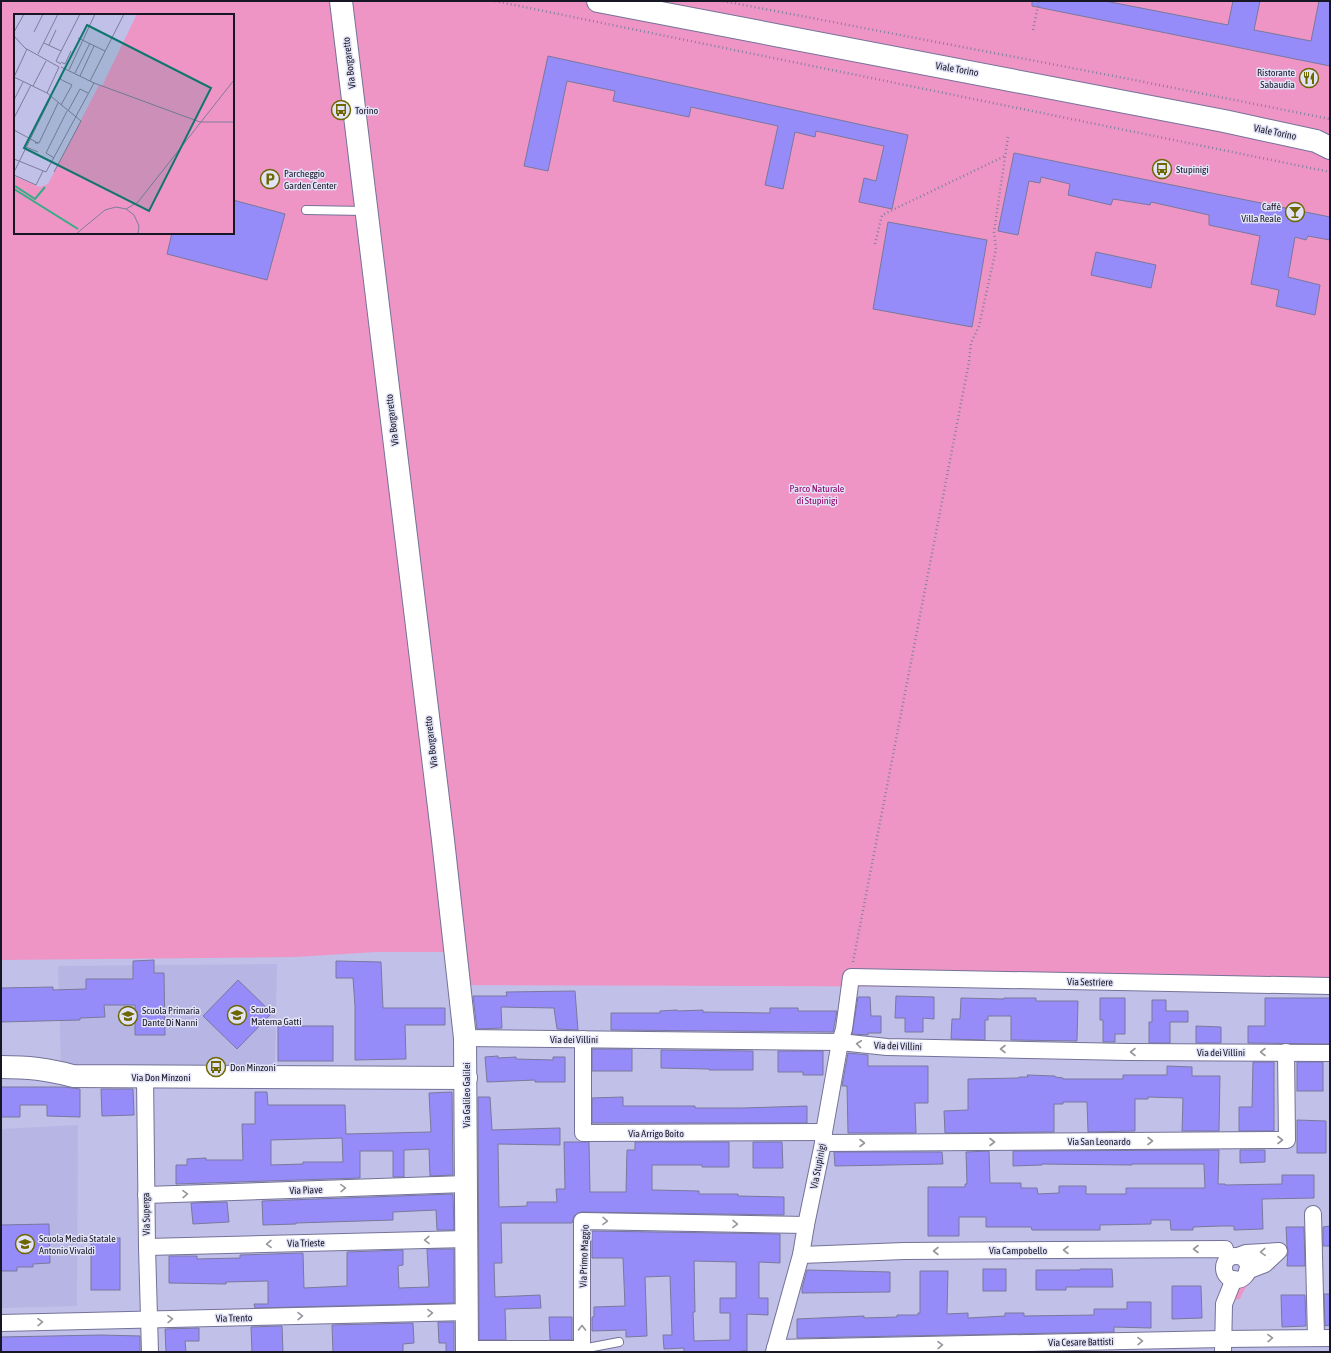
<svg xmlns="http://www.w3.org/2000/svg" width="1331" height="1353" viewBox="0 0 1331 1353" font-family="'Asap Condensed',sans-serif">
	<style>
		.built { fill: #b6b5e4 }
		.green { fill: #ee95c6; fill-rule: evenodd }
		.building { fill: #968cf9; stroke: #79789d; fill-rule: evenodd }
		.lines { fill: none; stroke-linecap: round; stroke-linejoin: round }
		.lane-casing { stroke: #747298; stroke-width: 10 }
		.street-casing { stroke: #747298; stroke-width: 18 }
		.secondary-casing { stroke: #747298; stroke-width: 24 }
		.path { stroke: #81809f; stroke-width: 2.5; stroke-dasharray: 1 3; stroke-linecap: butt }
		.lane { stroke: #fff; stroke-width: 8 }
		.street { stroke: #fff; stroke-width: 16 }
		.secondary { stroke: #fff; stroke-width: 22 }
		.oneway { stroke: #96969c }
		.labels { text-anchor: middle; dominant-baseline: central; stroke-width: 3; stroke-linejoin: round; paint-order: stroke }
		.street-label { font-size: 10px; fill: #161624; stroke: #e3e3f8 }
		.poi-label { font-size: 10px; fill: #161624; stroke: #e3e3f8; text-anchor: start }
		.park-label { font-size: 10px; fill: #900066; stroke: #e3e3f8 }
		.inset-river { fill: none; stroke: #32ae85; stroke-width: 2 }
		.inset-road { fill: none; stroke: #7d7c9a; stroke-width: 1 }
		.view { fill: #0f766e; fill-opacity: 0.15; stroke: #0f766e; stroke-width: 2 }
		.inset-edge { fill: none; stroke: #161624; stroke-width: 2 }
	</style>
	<rect width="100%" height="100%" fill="#c1c0e9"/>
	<!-- built -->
	<g class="built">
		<polygon points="277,964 275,1066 61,1066 58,966"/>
		<polygon points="78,1125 77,1306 1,1308 1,1129"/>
	</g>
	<!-- green -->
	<g class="green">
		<path d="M 1,1 L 1330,1 L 1330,988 L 465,985 L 462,952 L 377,952 L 295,957 L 1,960 ZM 15,15 L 233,15 L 233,233 L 15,233 Z"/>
		<path d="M 1273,1267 L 1277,1268 C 1261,1270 1245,1284 1240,1299 L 1232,1300 L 1234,1290 L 1243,1284 L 1253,1273 Z"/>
	</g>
	<!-- building -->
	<g class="building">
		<polygon points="1032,1 1105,1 1228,25 1233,1 1260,1 1254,30 1311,41 1319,1 1330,1 1330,66 1032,6"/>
		<polygon points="548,56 908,135 892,209 859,202 864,178 876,181 884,146 816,131 815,137 795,132 783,189 765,185 778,126 691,107 689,117 613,101 615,91 567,81 548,171 524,166"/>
		<polygon points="1014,153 1330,217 1330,240 1308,236 1306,240 1295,237 1288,277 1320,285 1315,315 1276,306 1279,290 1251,284 1260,236 1209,225 1209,215 1151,202 1150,205 1113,199 1111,205 1068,195 1070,184 1041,177 1040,183 1029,181 1018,235 998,231"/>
		<polygon points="233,200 285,214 267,280 167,254 172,233 233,233"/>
		<polygon points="888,222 987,240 972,327 873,309"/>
		<polygon points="1096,252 1156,265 1151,288 1091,275"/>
		<polygon points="154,960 154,973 164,973 165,1035 135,1035 135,1005 104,1005 105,1017 80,1018 80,1020 1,1022 1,988 53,987 53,990 86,989 86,979 133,979 133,961"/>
		<polygon points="336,961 381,962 383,1008 445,1008 445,1025 405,1025 406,1059 355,1060 355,1006 353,978 336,978"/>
		<polygon points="238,980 272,1013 237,1049 203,1016"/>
		<polygon points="575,991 578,1030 557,1029 554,1008 501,1007 502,1028 477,1029 473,996 507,996 506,992"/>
		<polygon points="896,996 934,997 934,1019 923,1018 923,1032 905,1032 905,1018 895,1018"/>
		<polygon points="858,997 870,997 871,1016 881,1016 881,1033 868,1033 868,1035 852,1034"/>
		<polygon points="961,998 1004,999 1004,998 1036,998 1036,1001 1078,1001 1077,1041 1011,1040 1011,1016 988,1016 988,1020 985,1020 985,1040 951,1039 952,1019 960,1019"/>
		<polygon points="1100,998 1125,998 1125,1034 1115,1034 1115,1042 1103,1042 1103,1020 1100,1020"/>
		<polygon points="1265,998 1330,998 1330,1044 1248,1043 1248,1026 1265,1026"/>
		<polygon points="1152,1000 1166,1000 1166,1011 1188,1011 1188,1022 1170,1022 1170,1043 1149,1043 1149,1022 1152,1022"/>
		<polygon points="770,1008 798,1008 798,1011 837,1011 833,1032 611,1030 611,1013 660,1013 660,1011 677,1010 678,1011 703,1010 703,1012 770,1013"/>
		<rect x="278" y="1026" width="55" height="35"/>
		<polygon points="1196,1026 1221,1027 1221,1043 1196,1043"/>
		<rect x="592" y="1049" width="40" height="22"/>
		<polygon points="661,1050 753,1051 753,1070 709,1070 709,1069 661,1068"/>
		<polygon points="778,1051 823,1051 823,1075 803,1075 803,1072 778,1072"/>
		<polygon points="848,1053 868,1055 868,1066 928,1066 928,1103 915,1103 916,1133 848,1133 847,1086 842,1086"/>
		<polygon points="498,1056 498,1058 516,1057 516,1059 553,1060 553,1057 565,1057 565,1082 535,1082 535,1080 487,1082 485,1057"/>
		<polygon points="1253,1062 1274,1062 1274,1131 1239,1131 1239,1107 1252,1107"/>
		<rect x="1297" y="1062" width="26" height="29"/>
		<polygon points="1167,1066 1192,1067 1192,1076 1220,1076 1219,1131 1182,1131 1183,1098 1148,1097 1148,1099 1135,1099 1135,1131 1088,1132 1087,1102 1063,1102 1063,1104 1054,1104 1054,1132 945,1133 944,1111 968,1110 968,1079 1019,1078 1019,1077 1028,1077 1027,1075 1055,1076 1055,1077 1063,1078 1063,1079 1123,1079 1123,1075 1167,1075"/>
		<polygon points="1,1087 64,1087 80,1089 80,1117 47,1116 47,1105 20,1105 20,1117 1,1117"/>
		<polygon points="101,1089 133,1089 134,1115 102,1116"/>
		<path d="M 255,1092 L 267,1092 L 268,1105 L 345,1105 L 346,1134 L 431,1132 L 429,1093 L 452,1092 L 453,1175 L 430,1176 L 429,1149 L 404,1150 L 404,1177 L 393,1177 L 393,1151 L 360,1151 L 360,1178 L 176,1184 L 176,1165 L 187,1165 L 187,1159 L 206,1158 L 206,1160 L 243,1160 L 242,1124 L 255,1124 ZM 342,1138 L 343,1162 L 303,1162 L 303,1164 L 271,1165 L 271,1140 Z"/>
		<polygon points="478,1097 490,1097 492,1130 560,1128 560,1145 498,1144 499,1207 527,1206 527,1202 557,1202 556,1189 565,1189 564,1142 589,1142 590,1192 626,1192 627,1150 635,1150 635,1142 729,1142 729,1167 702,1167 702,1165 652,1165 652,1190 699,1191 699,1194 738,1194 738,1196 784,1197 784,1215 582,1212 578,1213 574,1216 572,1223 501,1223 502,1263 494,1263 495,1297 540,1295 541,1308 505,1309 506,1340 479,1340"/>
		<polygon points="623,1097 623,1106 695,1106 695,1108 743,1108 807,1106 807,1123 592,1123 592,1098"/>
		<polygon points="1297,1120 1326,1121 1326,1153 1297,1153"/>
		<polygon points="753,1142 782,1142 783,1168 753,1168"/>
		<polygon points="1219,1150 1218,1184 1225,1184 1225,1185 1282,1184 1282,1175 1314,1175 1314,1198 1262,1199 1263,1229 1234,1230 1234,1226 1221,1226 1193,1227 1193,1230 1171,1230 1170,1220 1151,1220 1151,1224 1100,1225 1100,1230 1032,1230 1031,1227 986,1227 986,1217 959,1217 959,1236 928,1236 928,1187 965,1187 965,1184 967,1184 966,1152 989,1151 990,1183 1021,1183 1021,1188 1037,1188 1038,1194 1059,1193 1059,1186 1086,1186 1086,1194 1126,1194 1126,1188 1205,1188 1204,1164 1132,1164 1132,1165 1042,1164 1042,1165 1013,1166 1013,1151"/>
		<polygon points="1240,1150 1265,1150 1265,1162 1240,1163"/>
		<polygon points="834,1152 942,1152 943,1164 835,1166"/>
		<polygon points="453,1194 454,1230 437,1230 436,1210 393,1212 393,1220 296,1223 296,1224 263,1225 262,1201"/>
		<polygon points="227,1202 229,1222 193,1224 191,1203"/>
		<polygon points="49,1224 50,1263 33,1264 33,1267 17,1267 17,1271 1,1271 1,1225"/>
		<polygon points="1330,1226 1330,1246 1323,1246 1323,1227"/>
		<polygon points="1286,1227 1304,1227 1305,1266 1287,1266 1288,1250 1287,1246"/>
		<path d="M 592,1231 L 780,1234 L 780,1263 L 759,1262 L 759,1298 L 768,1298 L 768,1315 L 747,1314 L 747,1351 L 741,1351 L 741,1352 L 684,1352 L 684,1348 L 664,1349 L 663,1335 L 672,1335 L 670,1276 L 645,1277 L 647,1336 L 626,1337 L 626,1330 L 592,1331 L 592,1317 L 594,1317 L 594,1307 L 625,1306 L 623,1258 L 592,1258 ZM 694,1261 L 736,1262 L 736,1298 L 720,1298 L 720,1313 L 730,1313 L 730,1340 L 694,1341 L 693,1312 L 695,1312 Z"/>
		<rect x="91" y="1238" width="29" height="52"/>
		<polygon points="427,1249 454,1249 454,1303 255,1308 254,1304 268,1304 268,1281 226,1282 226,1284 169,1283 169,1256 197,1256 197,1259 240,1258 240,1255 303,1253 304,1288 347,1286 347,1252 403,1250 403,1265 398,1266 399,1288 429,1287"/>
		<rect x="983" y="1269" width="23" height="22"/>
		<polygon points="1080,1269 1112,1269 1113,1287 1066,1287 1066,1290 1036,1290 1036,1270 1080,1270"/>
		<polygon points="807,1270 890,1272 890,1292 802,1293 802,1288"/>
		<polygon points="920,1271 948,1271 947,1314 968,1313 968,1318 1005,1316 1005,1313 1024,1313 1024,1316 1094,1315 1094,1309 1127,1309 1127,1302 1151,1302 1151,1328 1114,1327 1114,1332 797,1338 797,1319 864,1316 864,1318 897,1317 897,1315 918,1315 918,1313 920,1313"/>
		<polygon points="1172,1286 1201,1286 1202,1318 1172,1319"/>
		<polygon points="1324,1294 1330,1294 1330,1325 1325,1326"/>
		<polygon points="1281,1295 1305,1295 1306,1326 1282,1327"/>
		<polygon points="549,1317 572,1317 572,1340 550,1340"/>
		<polygon points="438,1322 454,1322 454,1352 446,1352 446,1343 439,1343"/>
		<polygon points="413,1323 414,1343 403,1344 403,1352 333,1352 332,1325"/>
		<polygon points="282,1326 283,1352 252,1352 251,1327"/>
		<polygon points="199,1328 199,1341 185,1341 186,1352 166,1352 165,1329"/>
		<polygon points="101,1335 140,1336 140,1352 1,1352 1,1337"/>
	</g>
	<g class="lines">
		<!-- lane casing -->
		<g class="lane-casing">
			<g id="lane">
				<polyline points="306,210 365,211"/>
				<polyline points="582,1349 619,1342"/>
			</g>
		</g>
		<!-- street casing -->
		<g class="street-casing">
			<g id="street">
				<polyline points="465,1038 840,1042 887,1047 1128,1052 1330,1053"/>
				<polyline points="583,1039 583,1133 824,1132"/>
				<polyline points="145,1076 147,1247 150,1352"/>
				<polyline points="823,1143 1287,1140 1286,1052"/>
				<polyline points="146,1195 466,1184"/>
				<polyline points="1313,1214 1316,1338"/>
				<polyline points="147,1247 466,1239"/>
				<polyline points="801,1255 904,1251 1225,1249 1228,1258"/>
				<polyline points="1238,1256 1246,1253 1279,1251 1265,1264 1247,1271"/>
				<circle cx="1236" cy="1268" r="12"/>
				<polyline points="1,1323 468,1312"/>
				<polyline points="775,1348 1223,1339 1330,1338"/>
				<polyline points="467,1349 582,1349 582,1221 806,1225"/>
				<polyline points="774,1352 801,1255 806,1225 823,1143 824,1132 840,1042 844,1029 851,977 1330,986"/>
				<polyline points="1223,1352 1224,1304 1234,1279"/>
			</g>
		</g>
		<!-- secondary casing -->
		<g class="secondary-casing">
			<g id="secondary">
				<polyline points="341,1 443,840 465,1038 467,1352"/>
				<polyline points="598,1 1224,121 1316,141 1330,148"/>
				<path d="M 1,1067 C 28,1067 47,1069 73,1076 L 466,1078"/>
			</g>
		</g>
		<!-- path -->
		<g class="path">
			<polyline points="495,1 1330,172"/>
			<polyline points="723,1 1124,78 1330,119"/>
			<polyline points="1033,30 1039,1"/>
			<polyline points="875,244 882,215 1005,156"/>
			<polyline points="853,962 969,362 971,343 979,326 996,249 994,232 1008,137"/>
		</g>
		<!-- lane -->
		<use href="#lane" class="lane"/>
		<!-- street -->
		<use href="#street" class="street"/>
		<!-- secondary -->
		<use href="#secondary" class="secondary"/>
	</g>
	<!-- one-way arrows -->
	<defs><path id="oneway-chevron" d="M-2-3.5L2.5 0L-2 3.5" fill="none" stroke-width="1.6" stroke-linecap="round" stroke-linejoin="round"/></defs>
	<g class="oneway">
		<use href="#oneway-chevron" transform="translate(859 1044) rotate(-174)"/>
		<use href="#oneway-chevron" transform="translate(1003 1049) rotate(-180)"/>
		<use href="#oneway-chevron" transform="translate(1133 1052) rotate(-180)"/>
		<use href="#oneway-chevron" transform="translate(1263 1052) rotate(180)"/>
		<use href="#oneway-chevron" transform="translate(1280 1140)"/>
		<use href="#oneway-chevron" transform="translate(1150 1141)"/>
		<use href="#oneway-chevron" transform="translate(992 1142)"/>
		<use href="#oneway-chevron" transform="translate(862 1143)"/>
		<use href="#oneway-chevron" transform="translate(343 1188) rotate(-2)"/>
		<use href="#oneway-chevron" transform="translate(185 1194) rotate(-2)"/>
		<use href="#oneway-chevron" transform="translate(605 1221) rotate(1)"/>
		<use href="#oneway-chevron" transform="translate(735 1224) rotate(1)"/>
		<use href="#oneway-chevron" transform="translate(427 1240) rotate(179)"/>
		<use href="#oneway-chevron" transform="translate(269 1244) rotate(179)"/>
		<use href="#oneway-chevron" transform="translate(1196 1249) rotate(180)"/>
		<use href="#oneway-chevron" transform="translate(1066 1250) rotate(180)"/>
		<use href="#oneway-chevron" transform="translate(936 1251) rotate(180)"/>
		<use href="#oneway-chevron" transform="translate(1263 1252) rotate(177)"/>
		<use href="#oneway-chevron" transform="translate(430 1313) rotate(-1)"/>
		<use href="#oneway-chevron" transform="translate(300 1316) rotate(-1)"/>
		<use href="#oneway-chevron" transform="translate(170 1319) rotate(-1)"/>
		<use href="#oneway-chevron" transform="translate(40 1322) rotate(-1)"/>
		<use href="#oneway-chevron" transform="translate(582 1328) rotate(-90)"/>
		<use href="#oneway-chevron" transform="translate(1270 1338) rotate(-1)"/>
		<use href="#oneway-chevron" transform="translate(1140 1341) rotate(-1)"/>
		<use href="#oneway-chevron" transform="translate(940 1345) rotate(-1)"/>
	</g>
	<!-- icons -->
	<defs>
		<g id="restaurant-ring" transform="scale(1)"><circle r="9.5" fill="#e3e3f8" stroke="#6d6700" stroke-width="1.5"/><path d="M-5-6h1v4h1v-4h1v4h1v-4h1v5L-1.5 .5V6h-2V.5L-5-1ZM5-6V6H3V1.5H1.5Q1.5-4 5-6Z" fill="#6d6700"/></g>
		<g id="bus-ring" transform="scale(1)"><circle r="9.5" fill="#e3e3f8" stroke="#6d6700" stroke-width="1.5"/><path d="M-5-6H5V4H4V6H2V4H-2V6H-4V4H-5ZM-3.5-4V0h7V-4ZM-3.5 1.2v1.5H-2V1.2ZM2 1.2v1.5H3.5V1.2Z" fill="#6d6700"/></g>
		<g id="parking-ring" transform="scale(1)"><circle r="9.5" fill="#e3e3f8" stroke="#6d6700" stroke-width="1.5"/><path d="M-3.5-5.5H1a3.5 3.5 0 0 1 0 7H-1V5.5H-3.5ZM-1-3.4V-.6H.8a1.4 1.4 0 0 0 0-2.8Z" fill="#6d6700"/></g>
		<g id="bar-ring" transform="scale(1)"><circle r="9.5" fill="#e3e3f8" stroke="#6d6700" stroke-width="1.5"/><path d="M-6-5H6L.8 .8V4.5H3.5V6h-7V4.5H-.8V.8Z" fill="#6d6700"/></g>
		<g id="school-ring" transform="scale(1)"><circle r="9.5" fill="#e3e3f8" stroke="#6d6700" stroke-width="1.5"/><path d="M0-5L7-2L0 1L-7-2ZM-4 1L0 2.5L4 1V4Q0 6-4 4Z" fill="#6d6700"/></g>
	</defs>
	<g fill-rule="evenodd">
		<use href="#restaurant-ring" x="1309" y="78"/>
		<use href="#bus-ring" x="341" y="110"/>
		<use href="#bus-ring" x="1162" y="169"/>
		<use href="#parking-ring" x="270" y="179"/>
		<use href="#bar-ring" x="1295" y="212"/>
		<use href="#school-ring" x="237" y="1015"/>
		<use href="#school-ring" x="128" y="1016"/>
		<use href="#bus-ring" x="216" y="1067"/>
		<use href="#school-ring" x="25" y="1244"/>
	</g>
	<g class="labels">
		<!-- street labels -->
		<g class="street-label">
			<text transform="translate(349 63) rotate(-97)">Via Borgaretto</text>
			<text transform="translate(957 69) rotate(10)">Viale Torino</text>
			<text transform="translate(1275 132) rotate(12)">Viale Torino</text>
			<text transform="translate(392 420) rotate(-97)">Via Borgaretto</text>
			<text transform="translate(431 742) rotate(-97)">Via Borgaretto</text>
			<text transform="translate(1090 982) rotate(1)">Via Sestriere</text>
			<text x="574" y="1039">Via dei Villini</text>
			<text transform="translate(898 1046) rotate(2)">Via dei Villini</text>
			<text x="1221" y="1052">Via dei Villini</text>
			<text x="161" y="1077">Via Don Minzoni</text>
			<text transform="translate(466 1095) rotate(-90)">Via Galileo Galilei</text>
			<text x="656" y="1133">Via Arrigo Boito</text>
			<text x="1099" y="1141">Via San Leonardo</text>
			<text transform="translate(818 1166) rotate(-79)">Via Stupinigi</text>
			<text transform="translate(306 1190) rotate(-2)">Via Piave</text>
			<text transform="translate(146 1214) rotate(-91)">Via Superga</text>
			<text transform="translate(306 1243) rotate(-1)">Via Trieste</text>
			<text x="1018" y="1250">Via Campobello</text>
			<text transform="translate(584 1256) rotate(-88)">Via Primo Maggio</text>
			<text transform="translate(234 1318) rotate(-1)">Via Trento</text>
			<text transform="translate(1081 1342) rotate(-1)">Via Cesare Battisti</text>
		</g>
		<!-- poi labels -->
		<g class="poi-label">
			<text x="1295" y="72" text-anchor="end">Ristorante<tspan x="1295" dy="12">Sabaudia</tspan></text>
			<text x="355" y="110">Torino</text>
			<text x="1176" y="169">Stupinigi</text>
			<text x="284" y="173">Parcheggio<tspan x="284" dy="12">Garden Center</tspan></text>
			<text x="1281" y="206" text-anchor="end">Caffè<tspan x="1281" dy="12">Villa Reale</tspan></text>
			<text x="251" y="1009">Scuola<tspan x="251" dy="12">Materna Gatti</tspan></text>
			<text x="142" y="1010">Scuola Primaria<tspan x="142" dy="12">Dante Di Nanni</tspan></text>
			<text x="230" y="1067">Don Minzoni</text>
			<text x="39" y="1238">Scuola Media Statale<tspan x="39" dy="12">Antonio Vivaldi</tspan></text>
		</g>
		<!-- park labels -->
		<g class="park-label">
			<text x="817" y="488">Parco Naturale<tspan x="817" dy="12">di Stupinigi</tspan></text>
		</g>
	</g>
	<!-- overview -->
	<g transform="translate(14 14)">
		<rect width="220" height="220" fill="#c1c0e9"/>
		<path d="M 123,0 L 220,0 L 220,220 L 0,220 L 0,162 L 26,173 L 34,170 L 85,71 L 88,72 Z" fill="#ee95c6"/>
		<path class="inset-river" d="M 1,172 L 21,185 L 31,173M 0,175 L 64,215"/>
		<path class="inset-road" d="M 44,0 L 59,0M 0,18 L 10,0M 20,18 L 29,0M 0,22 L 11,34 L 45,53M 64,24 L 91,37M 30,29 L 47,37M 35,31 L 42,16M 24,40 L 44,0M 47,48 L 51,50 L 57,37M 47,50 L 42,47 L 66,0M 47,53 L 80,69 L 186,108M 55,56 L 81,0M 61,59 L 76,29M 66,62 L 80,32M 0,63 L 33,79 L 67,107 L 40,158M 0,63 L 13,35M 76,67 L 110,0M 19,72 L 32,47M 33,79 L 45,53M 0,86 L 9,68M 47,91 L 58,71 L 46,65 L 51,54M 54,97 L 66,75 L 74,79M 0,104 L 17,71M 186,108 L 220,108M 0,116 L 22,128M 24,128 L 21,129 L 25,129 L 44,89M 12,133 L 24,138M 40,144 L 32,139 L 53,97M 0,145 L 32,158 L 80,69M 0,158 L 37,83M 0,161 L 22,171 L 29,157M 112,195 L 124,188 L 220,66M 62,220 L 91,196 L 102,193 L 112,195 L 120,201 L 125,212 L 124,220"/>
		<path class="view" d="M 73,11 L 197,74 L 135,197 L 10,134 Z"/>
		<rect width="220" height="220" class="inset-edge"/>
	</g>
	<!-- border -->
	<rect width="1331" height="1353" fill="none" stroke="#161624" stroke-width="4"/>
</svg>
